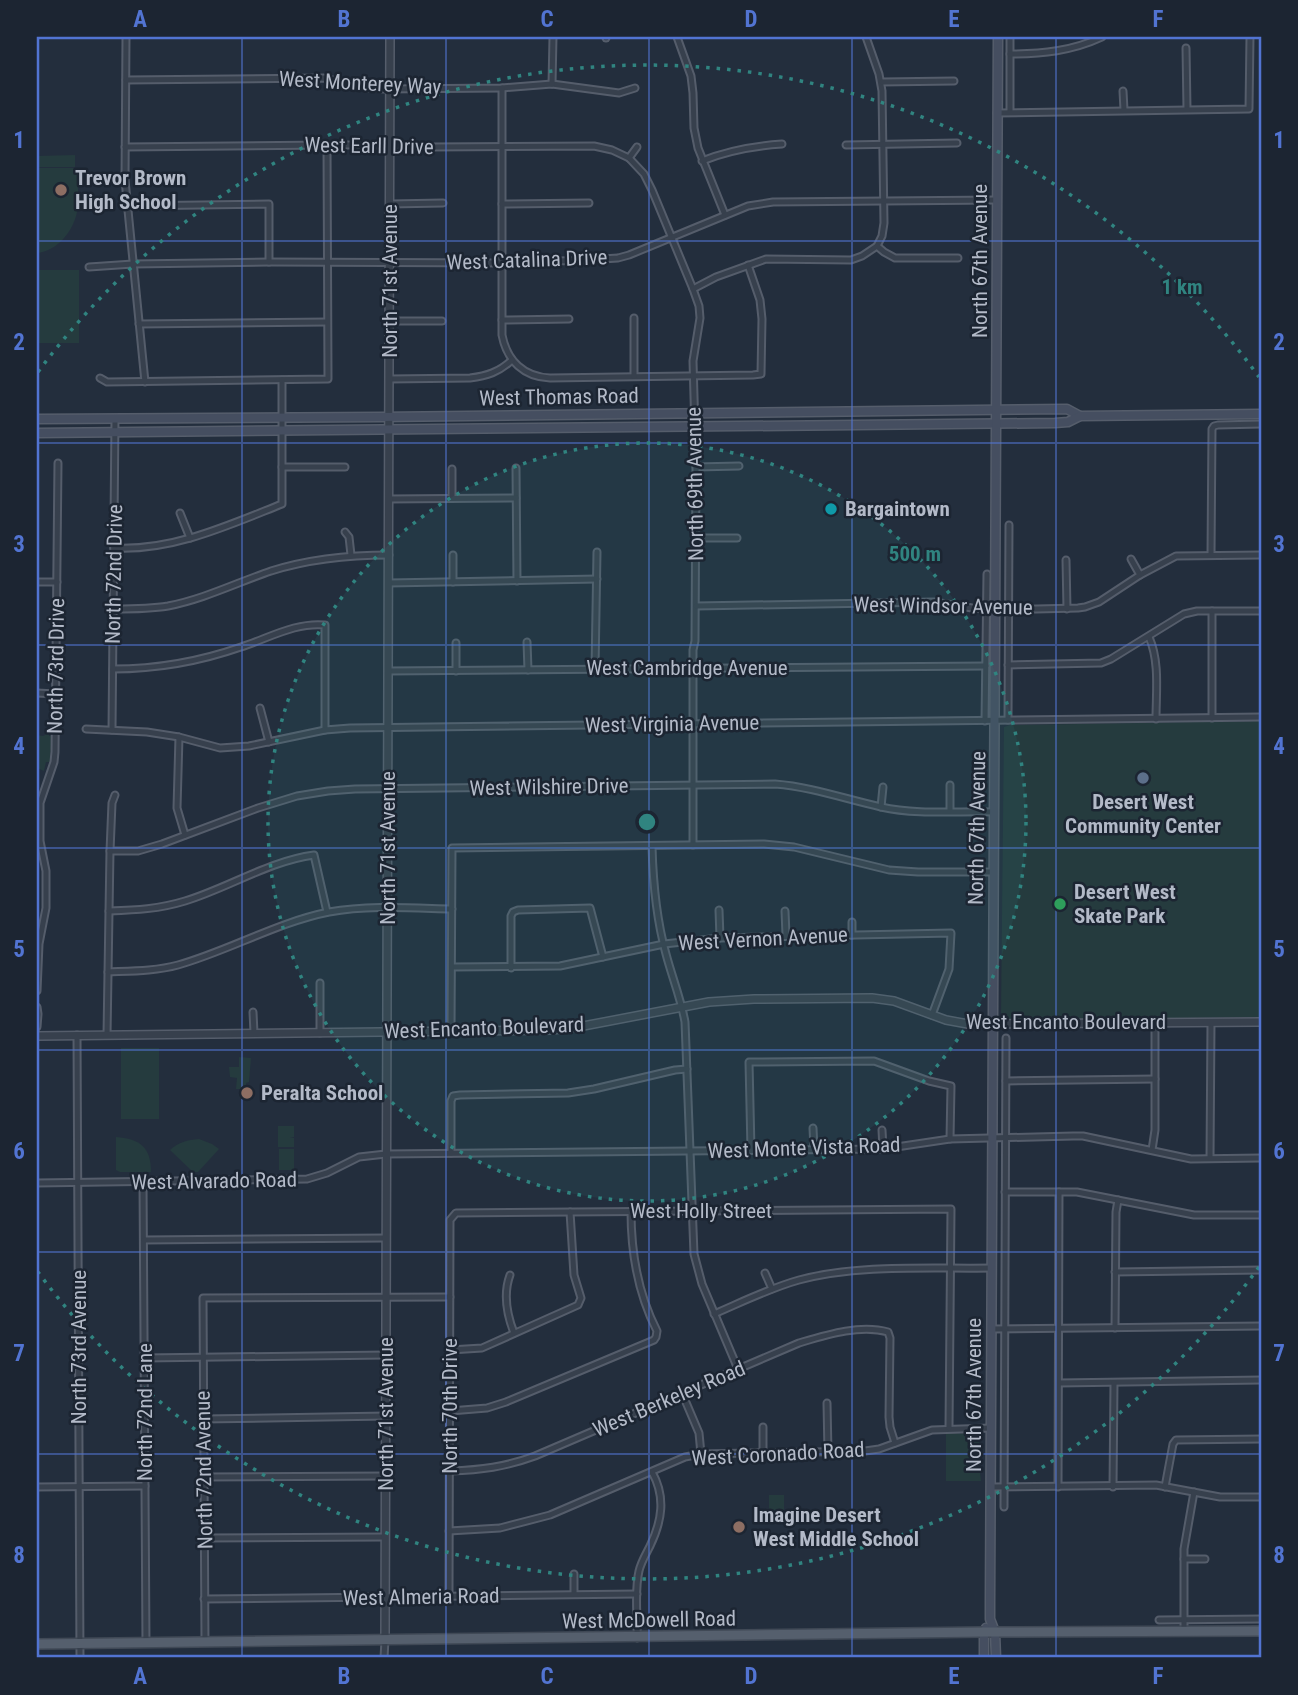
<svg xmlns="http://www.w3.org/2000/svg" width="1298" height="1695" viewBox="0 0 1298 1695" font-family="'Roboto Condensed',sans-serif">
	<style>
		.green { fill: #253b3e }
		.lines { fill: none; stroke-linecap: round; stroke-linejoin: round }
		.minor-casing { stroke: #555d6b; stroke-width: 9 }
		.tertiary-casing { stroke: #555d6b; stroke-width: 10 }
		.secondary-casing { stroke: #555d6b; stroke-width: 11 }
		.primary-casing { stroke: #404956; stroke-width: 12 }
		.minor { stroke: #37404d; stroke-width: 5 }
		.tertiary { stroke: #37404d; stroke-width: 7 }
		.secondary { stroke: #454e60; stroke-width: 8 }
		.primary { stroke: #555f6d; stroke-width: 9 }
		.grid { fill: none; stroke: #5274d2; stroke-width: 2; stroke-opacity: 0.55 }
		.ring { fill: none; stroke: #308480; stroke-width: 3.5; stroke-dasharray: 3.5 7 }
		.education-dot { fill: #8d6e63; stroke: #1c2532; stroke-width: 2.5 }
		.culture-dot { fill: #0f9aa8; stroke: #1c2532; stroke-width: 2.5 }
		.service-dot { fill: #5c6f8a; stroke: #1c2532; stroke-width: 2.5 }
		.leisure-dot { fill: #2e9e5b; stroke: #1c2532; stroke-width: 2.5 }
		.labels { text-anchor: middle; dominant-baseline: central; stroke-width: 5; stroke-linejoin: round; paint-order: stroke }
		.street-label { font-size: 21px; fill: #b3bac8; stroke: #1c2532 }
		.poi-label { font-size: 21px; font-weight: bold; fill: #b3bac8; stroke: #1c2532; text-anchor: start }
		.centre { fill: #308480; stroke: #1c2532; stroke-width: 3.5 }
		.ring-label { font-size: 21px; text-anchor: middle; font-weight: bold; fill: #308480; stroke: #1c2532; stroke-width: 5; stroke-linejoin: round; paint-order: stroke }
		.neatline { fill: none; stroke: #5274d2; stroke-width: 2.5 }
		.grid-label { font-size: 23px; text-anchor: middle; font-weight: bold; fill: #5274d2 }
	</style>
	<rect width="100%" height="100%" fill="#232e3d"/>
	<!-- green -->
	<g class="green">
		<polygon points="37,133 37,156 75,155 75,167 37,167"/>
		<path d="M 37,168 L 77,168 C 77,182 80,199 77,212 C 73,232 57,251 37,253 Z"/>
		<rect x="37" y="270" width="42" height="73"/>
		<polygon points="1261,721 1261,1017 1008,1020 1004,1019 1001,1013 1004,727 1010,725"/>
		<polygon points="49,733 49,736 52,736 50,762 46,762 44,771 37,768 37,735 43,736"/>
		<rect x="121" y="1048" width="38" height="71"/>
		<polygon points="239,1057 251,1058 249,1082 246,1083 246,1089 236,1089 237,1078 230,1077 229,1067 239,1067"/>
		<polygon points="278,1126 294,1126 294,1137 290,1137 294,1138 294,1147 278,1147"/>
		<path d="M 116,1137 C 140,1139 151,1147 151,1172 L 120,1172 L 116,1170 Z"/>
		<path d="M 199,1139 L 212,1144 L 219,1149 L 198,1172 L 193,1172 L 170,1150 C 179,1142 187,1140 199,1139 Z"/>
		<rect x="279" y="1149" width="15" height="21"/>
		<polygon points="946,1433 980,1434 978,1458 981,1481 946,1481"/>
		<rect x="769" y="1495" width="15" height="25"/>
	</g>
	<g class="lines">
		<!-- minor casing -->
		<g class="minor-casing">
			<g id="minor">
				<polyline points="126,37 125,180 145,382"/>
				<polyline points="606,37 606,38"/>
				<polyline points="677,37 691,76 693,93 694,128 698,148 725,215"/>
				<polyline points="866,37 879,74 882,91 884,223 882,236 877,246"/>
				<polyline points="1010,37 1010,112"/>
				<polyline points="1186,48 1187,109"/>
				<path d="M 1010,54 C 1042,54 1072,51 1102,37"/>
				<polyline points="126,80 323,78 370,88 384,89 502,88 552,84 619,93 635,88"/>
				<polyline points="882,82 954,81"/>
				<polyline points="552,84 553,37"/>
				<path d="M 502,88 L 502,335 C 507,361 524,377 550,378 L 753,375 L 761,374 L 762,319 L 760,300 L 748,265"/>
				<polyline points="1123,91 1124,110"/>
				<polyline points="997,113 1249,109 1250,37"/>
				<polyline points="846,145 957,143"/>
				<polyline points="125,147 327,145 397,145 431,147 594,146 612,150 629,158 644,174 652,190 693,289 699,306 700,318 693,361 696,467 695,641 693,650 693,845"/>
				<polyline points="629,158 637,147"/>
				<path d="M 702,161 C 729,150 753,146 782,144"/>
				<polyline points="390,204 443,203"/>
				<polyline points="502,204 589,203"/>
				<polyline points="127,206 269,204 269,262"/>
				<polyline points="89,267 133,264 269,262 502,263 587,260 618,258 629,255 748,206 773,202 997,200"/>
				<polyline points="693,289 716,277 766,259 851,260 862,256 877,246 884,252 895,258 958,258"/>
				<polyline points="634,318 634,376"/>
				<polyline points="502,320 569,319"/>
				<polyline points="390,321 442,321"/>
				<polyline points="139,324 327,322"/>
				<polyline points="100,378 107,382 328,379 327,145"/>
				<path d="M 390,379 L 470,378 C 487,376 499,372 512,360"/>
				<polyline points="282,467 345,467"/>
				<polyline points="696,467 739,466"/>
				<polyline points="516,468 517,581"/>
				<polyline points="452,498 452,469"/>
				<polyline points="389,499 516,498"/>
				<polyline points="180,513 190,538"/>
				<polyline points="345,532 349,537 351,555"/>
				<polyline points="696,538 737,538"/>
				<path d="M 114,548 C 173,551 229,525 282,504 L 282,380"/>
				<polyline points="453,555 453,582"/>
				<polyline points="1211,555 1212,429 1214,426 1218,425 1261,424"/>
				<polyline points="1131,559 1140,575"/>
				<polyline points="1066,560 1067,609"/>
				<polyline points="37,582 57,582"/>
				<polyline points="389,583 597,579"/>
				<polyline points="696,606 934,602 972,608 996,610 1078,608 1085,607 1099,602 1140,575 1176,556 1261,555"/>
				<path d="M 114,609 C 132,609 150,609 168,606 C 204,599 236,583 271,571 C 309,559 349,555 389,555"/>
				<polyline points="1212,611 1212,718"/>
				<path d="M 1149,637 C 1160,662 1156,692 1156,719"/>
				<polyline points="527,642 528,670"/>
				<polyline points="456,643 456,671"/>
				<polyline points="1008,665 1101,663 1111,659 1184,614 1197,611 1261,611"/>
				<path d="M 113,669 C 158,669 198,662 241,647 C 269,638 296,622 325,625 L 325,730"/>
				<polyline points="595,669 597,552"/>
				<polyline points="388,671 986,666"/>
				<polyline points="37,693 56,694"/>
				<polyline points="260,708 269,742"/>
				<polyline points="1008,720 1009,525"/>
				<polyline points="985,721 987,574"/>
				<polyline points="86,729 147,732 179,737 220,748 249,746 325,730 350,728 1261,717"/>
				<polyline points="112,730 115,419"/>
				<polyline points="179,737 177,808 185,835"/>
				<polyline points="950,785 950,811"/>
				<polyline points="881,807 883,787"/>
				<path d="M 652,846 C 653,883 656,918 666,954 C 672,977 681,999 685,1022 L 694,1254 L 702,1284 L 738,1369"/>
				<path d="M 110,851 L 138,851 L 162,844 L 258,808 L 297,796 L 328,791 L 355,789 L 775,784 C 812,787 845,799 881,807 C 917,815 957,811 994,812"/>
				<polyline points="719,910 720,938"/>
				<path d="M 109,911 C 136,910 159,909 185,901 C 228,888 269,861 314,855 L 327,912"/>
				<polyline points="785,911 786,935"/>
				<polyline points="852,922 852,935"/>
				<polyline points="452,967 560,966 664,944 720,938 951,933 949,969 932,1015"/>
				<polyline points="511,968 511,916 513,912 518,910 590,908 603,957"/>
				<path d="M 108,972 C 131,971 156,971 178,965 C 228,951 278,922 329,912 C 369,905 411,908 452,909"/>
				<polyline points="320,983 320,1033"/>
				<polyline points="37,991 39,944 46,908 46,871 40,841 40,803 54,762 55,752 58,463"/>
				<polyline points="37,1007 38,1014 37,1027"/>
				<polyline points="253,1012 254,1033"/>
				<polyline points="451,1031 452,848 764,844 794,847 889,870 918,872 993,872"/>
				<polyline points="77,1035 80,1658"/>
				<polyline points="107,1035 110,851 112,803 115,795"/>
				<polyline points="1006,1081 1155,1079"/>
				<polyline points="813,1128 814,1149"/>
				<polyline points="882,1130 883,1149"/>
				<polyline points="751,1150 749,1062 874,1061 929,1081 951,1086 950,1139"/>
				<polyline points="1152,1150 1155,1130 1155,1023"/>
				<polyline points="451,1153 451,1101 453,1096 460,1095 568,1093 594,1089 675,1070 687,1069"/>
				<polyline points="1210,1158 1211,1023"/>
				<polyline points="143,1182 146,1643"/>
				<polyline points="37,1183 307,1179 327,1173 359,1157 386,1154 883,1149 950,1139 1073,1136 1083,1136 1191,1159 1261,1158"/>
				<polyline points="1005,1192 1077,1192 1194,1215 1261,1215"/>
				<polyline points="144,1240 386,1238"/>
				<polyline points="1115,1272 1261,1270"/>
				<polyline points="765,1273 772,1289"/>
				<path d="M 510,1275 C 503,1294 507,1315 514,1333"/>
				<path d="M 714,1314 C 742,1302 770,1288 799,1280 C 859,1264 930,1269 992,1268"/>
				<polyline points="1115,1328 1116,1212 1118,1200"/>
				<polyline points="992,1329 1261,1326"/>
				<polyline points="450,1350 482,1348 578,1305 581,1298 574,1275 570,1212"/>
				<polyline points="144,1358 386,1355"/>
				<polyline points="1059,1383 1261,1380"/>
				<polyline points="682,1393 699,1433 701,1454"/>
				<polyline points="827,1403 828,1453"/>
				<path d="M 450,1411 L 487,1408 L 506,1402 L 654,1340 L 656,1337 L 657,1331 C 638,1294 631,1253 631,1211"/>
				<polyline points="203,1419 386,1416"/>
				<polyline points="763,1427 763,1454"/>
				<path d="M 450,1471 C 481,1470 505,1467 535,1456 L 799,1343 C 826,1335 860,1324 888,1332 L 890,1338 L 889,1417 L 890,1427 L 895,1443"/>
				<polyline points="204,1477 385,1476"/>
				<polyline points="37,1487 145,1486"/>
				<polyline points="991,1487 1156,1485 1220,1497 1261,1497"/>
				<polyline points="1058,1487 1059,1192"/>
				<polyline points="1113,1487 1114,1383"/>
				<polyline points="1165,1487 1173,1444 1176,1440 1261,1439"/>
				<polyline points="1004,1507 1006,1038"/>
				<polyline points="449,1531 500,1528 550,1515 685,1457 701,1454 865,1451 879,1449 932,1430 991,1428"/>
				<polyline points="204,1538 385,1537"/>
				<polyline points="1184,1559 1205,1559"/>
				<polyline points="574,1574 574,1594"/>
				<polyline points="449,1596 450,1220 456,1213 951,1209 949,1428"/>
				<polyline points="204,1599 637,1594"/>
				<polyline points="1159,1620 1261,1619"/>
				<polyline points="1184,1632 1184,1549 1194,1492"/>
				<path d="M 637,1638 C 638,1616 634,1592 639,1571 C 641,1562 646,1554 650,1546 C 662,1521 666,1497 652,1472"/>
				<polyline points="205,1642 203,1298 450,1297"/>
				<polyline points="384,1658 385,1640"/>
			</g>
		</g>
		<!-- tertiary casing -->
		<g class="tertiary-casing">
			<g id="tertiary">
				<polyline points="37,1036 552,1030 578,1027 709,1002 754,999 872,998 894,1001 946,1020 968,1024 1261,1022"/>
				<polyline points="385,1640 390,37"/>
			</g>
		</g>
		<!-- secondary casing -->
		<g class="secondary-casing">
			<g id="secondary">
				<polyline points="37,419 381,417 1067,409 1080,416"/>
				<polyline points="37,433 1055,423 1068,422 1080,416 1261,414"/>
				<polyline points="984,1658 984,1632 986,1628"/>
				<polyline points="996,1658 995,1632 990,1619 990,1603 998,37"/>
			</g>
		</g>
		<!-- primary casing -->
		<g class="primary-casing">
			<polyline id="primary" points="37,1644 984,1632 1261,1631"/>
		</g>
		<!-- minor -->
		<use href="#minor" class="minor"/>
		<!-- tertiary -->
		<use href="#tertiary" class="tertiary"/>
		<!-- secondary -->
		<use href="#secondary" class="secondary"/>
		<!-- primary -->
		<use href="#primary" class="primary"/>
	</g>
	<!-- grid -->
	<path class="grid" d="M 242,37 L 242,1658M 446,37 L 446,1658M 649,37 L 649,1658M 852,37 L 852,1658M 1056,37 L 1056,1658M 37,241 L 1261,241M 37,443 L 1261,443M 37,645 L 1261,645M 37,848 L 1261,848M 37,1050 L 1261,1050M 37,1252 L 1261,1252M 37,1454 L 1261,1454"/>
	<!-- distance rings -->
	<circle cx="647" cy="822" r="379" fill="#308480" fill-opacity=".12"/>
	<g class="ring">
		<circle cx="647" cy="822" r="379"/>
		<path d="M1259 1267A757 757 0 0 1 38 1272M38 372A757 757 0 0 1 1259 377"/>
	</g>
	<!-- markers -->
	<g class="education-dot">
		<circle cx="61" cy="190" r="7"/>
		<circle cx="247" cy="1093" r="7"/>
		<circle cx="739" cy="1527" r="7"/>
	</g>
	<circle class="culture-dot" cx="831" cy="509" r="7"/>
	<circle class="service-dot" cx="1143" cy="778" r="7"/>
	<circle class="leisure-dot" cx="1060" cy="904" r="7"/>
	<g class="labels">
		<!-- street labels -->
		<g class="street-label">
			<text transform="translate(360 83) rotate(3)">West Monterey Way</text>
			<text transform="translate(369 146) rotate(1)">West Earll Drive</text>
			<text transform="translate(527 260) rotate(-2)">West Catalina Drive</text>
			<text transform="translate(980 261) rotate(-90)">North 67th Avenue</text>
			<text transform="translate(390 281) rotate(-90)">North 71st Avenue</text>
			<text transform="translate(559 397) rotate(-1)">West Thomas Road</text>
			<text transform="translate(695 484) rotate(-91)">North 69th Avenue</text>
			<text transform="translate(114 574) rotate(-89)">North 72nd Drive</text>
			<text transform="translate(943 606) rotate(1)">West Windsor Avenue</text>
			<text transform="translate(56 666) rotate(-89)">North 73rd Drive</text>
			<text x="687" y="668">West Cambridge Avenue</text>
			<text transform="translate(672 724) rotate(-1)">West Virginia Avenue</text>
			<text transform="translate(549 787) rotate(-1)">West Wilshire Drive</text>
			<text transform="translate(977 828) rotate(-89)">North 67th Avenue</text>
			<text transform="translate(388 848) rotate(-90)">North 71st Avenue</text>
			<text transform="translate(763 939) rotate(-3)">West Vernon Avenue</text>
			<text x="1066" y="1022">West Encanto Boulevard</text>
			<text transform="translate(484 1028) rotate(-2)">West Encanto Boulevard</text>
			<text transform="translate(804 1148) rotate(-2)">West Monte Vista Road</text>
			<text transform="translate(214 1181) rotate(-1)">West Alvarado Road</text>
			<text x="701" y="1211">West Holly Street</text>
			<text transform="translate(79 1347) rotate(-90)">North 73rd Avenue</text>
			<text transform="translate(974 1395) rotate(-90)">North 67th Avenue</text>
			<text transform="translate(669 1399) rotate(-23)">West Berkeley Road</text>
			<text transform="translate(450 1406) rotate(-90)">North 70th Drive</text>
			<text transform="translate(145 1412) rotate(-90)">North 72nd Lane</text>
			<text transform="translate(386 1414) rotate(-90)">North 71st Avenue</text>
			<text transform="translate(778 1454) rotate(-3)">West Coronado Road</text>
			<text transform="translate(204 1470) rotate(-91)">North 72nd Avenue</text>
			<text transform="translate(421 1597) rotate(-1)">West Almeria Road</text>
			<text transform="translate(649 1620) rotate(-1)">West McDowell Road</text>
		</g>
		<!-- poi labels -->
		<g class="poi-label">
			<text x="75" y="178">Trevor Brown<tspan x="75" dy="24">High School</tspan></text>
			<text x="845" y="509">Bargaintown</text>
			<text x="1143" y="802" text-anchor="middle">Desert West<tspan x="1143" dy="24">Community Center</tspan></text>
			<text x="1074" y="892">Desert West<tspan x="1074" dy="24">Skate Park</tspan></text>
			<text x="261" y="1093">Peralta School</text>
			<text x="753" y="1515">Imagine Desert<tspan x="753" dy="24">West Middle School</tspan></text>
		</g>
	</g>
	<circle cx="647" cy="822" r="10" class="centre"/>
	<g class="ring-label">
		<text x="1182" y="294">1 km</text>
		<text x="915" y="561">500 m</text>
	</g>
	<!-- border -->
	<rect width="1298" height="1695" fill="none" stroke="#1c2532" stroke-width="77"/>
	<rect x="38" y="38" width="1222" height="1618" class="neatline"/>
	<g class="grid-label">
		<text x="140" y="27">A</text>
		<text x="344" y="27">B</text>
		<text x="547" y="27">C</text>
		<text x="751" y="27">D</text>
		<text x="954" y="27">E</text>
		<text x="1158" y="27">F</text>
		<text x="19" y="148">1</text>
		<text x="1279" y="148">1</text>
		<text x="19" y="350">2</text>
		<text x="1279" y="350">2</text>
		<text x="19" y="552">3</text>
		<text x="1279" y="552">3</text>
		<text x="19" y="754">4</text>
		<text x="1279" y="754">4</text>
		<text x="19" y="957">5</text>
		<text x="1279" y="957">5</text>
		<text x="19" y="1159">6</text>
		<text x="1279" y="1159">6</text>
		<text x="19" y="1361">7</text>
		<text x="1279" y="1361">7</text>
		<text x="19" y="1563">8</text>
		<text x="1279" y="1563">8</text>
		<text x="140" y="1684">A</text>
		<text x="344" y="1684">B</text>
		<text x="547" y="1684">C</text>
		<text x="751" y="1684">D</text>
		<text x="954" y="1684">E</text>
		<text x="1158" y="1684">F</text>
	</g>
</svg>
